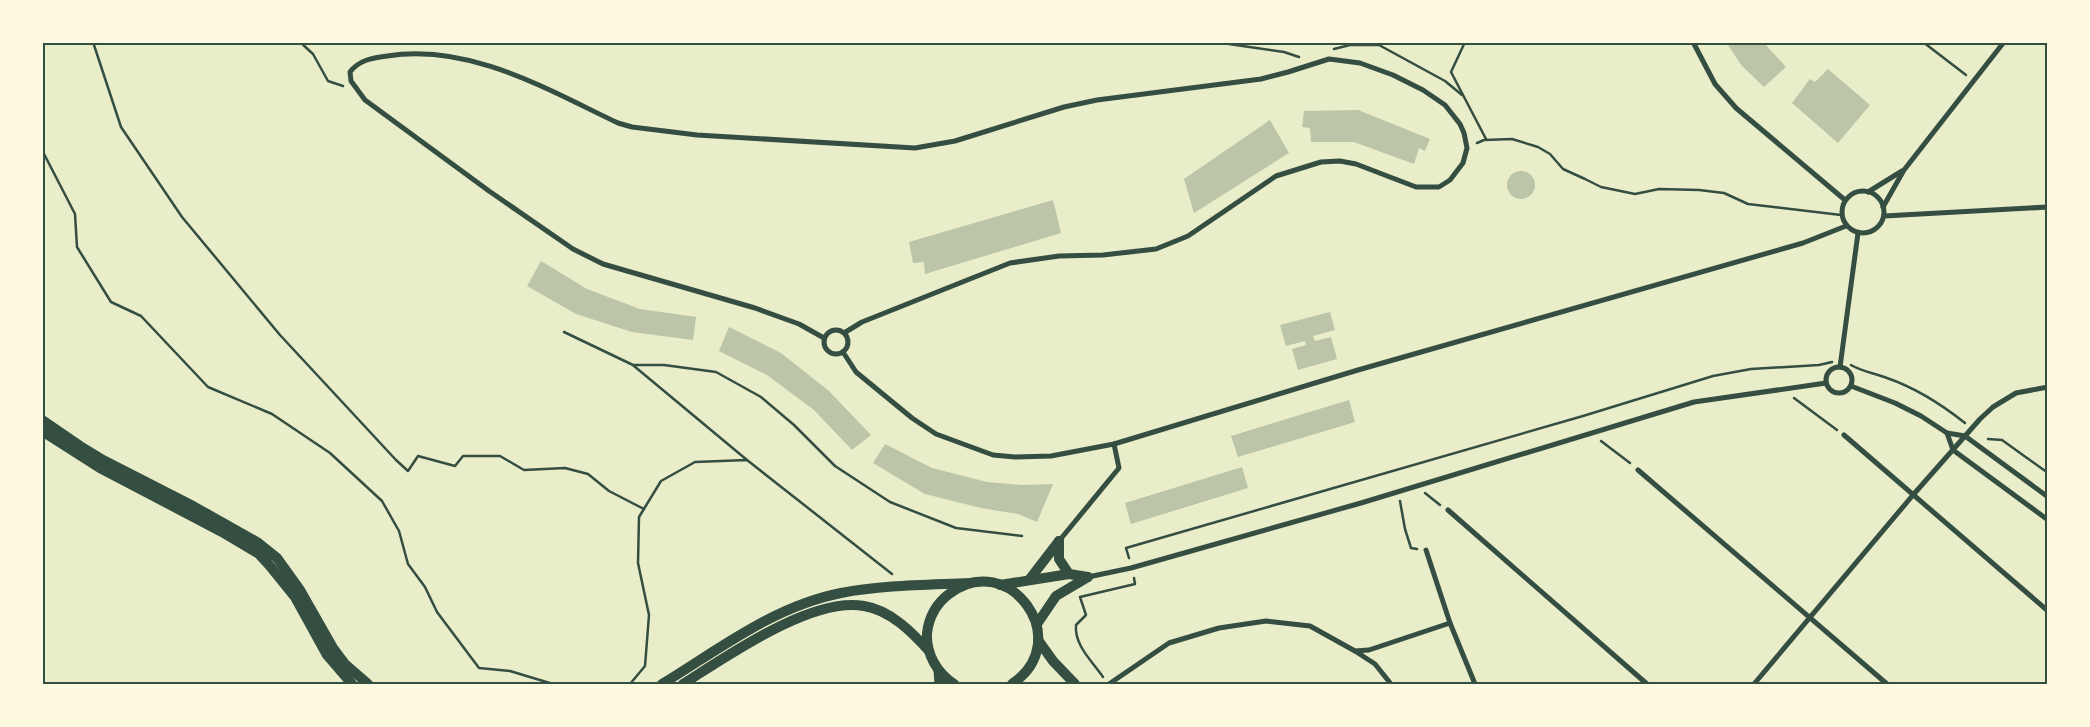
<svg xmlns="http://www.w3.org/2000/svg" width="2090" height="727" viewBox="0 0 2090 727" font-family="Lora,serif">
	<style>
		.building { fill: #bcc5a7 }
		.lines { fill: none; stroke-linecap: round; stroke-linejoin: round }
		.path { stroke: #344e41; stroke-width: 2.5 }
		.minor { stroke: #344e41; stroke-width: 5 }
		.tertiary { stroke: #344e41; stroke-width: 9 }
		.secondary { stroke: #344e41; stroke-width: 10 }
		.neatline { fill: none; stroke: #344e41; stroke-width: 2 }
	</style>
	<rect width="100%" height="100%" fill="#e9edc9"/>
	<!-- building -->
	<g class="building">
		<polygon points="1726,42 1763,42 1786,67 1764,87 1741,65"/>
		<polygon points="1828,69 1870,105 1838,143 1792,103 1810,79 1815,82"/>
		<polygon points="1358,110 1430,139 1425,151 1419,148 1414,164 1354,142 1311,142 1310,128 1302,127 1304,111"/>
		<polygon points="1270,120 1289,153 1194,213 1184,179"/>
		<circle cx="1521" cy="185" r="14"/>
		<polygon points="1053,200 1061,233 925,274 924,262 913,263 909,242"/>
		<polygon points="541,261 587,289 640,309 696,317 693,340 632,332 576,314 527,286"/>
		<polygon points="1330,312 1335,330 1313,336 1315,341 1331,337 1337,359 1298,370 1292,349 1306,345 1305,341 1286,346 1280,325"/>
		<polygon points="729,327 781,353 829,391 871,435 852,450 814,410 767,375 719,351"/>
		<polygon points="1349,400 1355,422 1238,457 1231,436"/>
		<polygon points="885,444 932,468 987,482 1021,485 1053,484 1037,522 1018,514 981,508 925,494 873,463"/>
		<polygon points="1242,467 1248,488 1131,524 1125,503"/>
	</g>
	<g class="lines">
		<!-- path -->
		<g class="path">
			<polyline points="93,42 121,127 182,217 280,335 396,460 408,471 418,456 455,466 463,456 500,456 524,470 565,468 588,474 609,491 644,509"/>
			<polyline points="300,42 313,54 328,81 343,86"/>
			<polyline points="1215,42 1284,52 1299,57"/>
			<polyline points="1465,42 1451,72 1486,139"/>
			<polyline points="1923,42 1966,75"/>
			<polyline points="1334,49 1350,45 1379,45 1445,81 1462,95"/>
			<polyline points="1477,143 1484,140 1512,139 1538,147 1550,154 1563,169 1585,179 1601,187 1635,194 1659,189 1699,190 1724,193 1748,204 1841,215"/>
			<polyline points="42,150 75,214 77,247 111,302 141,316 208,387 272,414 330,453 382,501 399,531 408,564 425,587 437,612 479,668 510,671 553,684"/>
			<polyline points="564,332 633,365 664,365 716,372 761,397 794,425 835,466 890,502 956,528 1022,536"/>
			<path d="M 1851,365 C 1863,372 1874,373 1887,378 C 1916,388 1941,404 1965,423"/>
			<polyline points="634,366 747,460"/>
			<polyline points="1794,398 1837,430"/>
			<polyline points="1988,439 2002,440 2048,473"/>
			<polyline points="1601,441 1630,463"/>
			<polyline points="1425,493 1440,505"/>
			<polyline points="1400,501 1405,529 1411,548 1417,549"/>
			<polyline points="1129,558 1126,548 1583,416 1713,376 1751,369 1819,365 1832,362"/>
			<path d="M 1103,677 C 1092,661 1074,645 1076,625 L 1086,615 L 1080,597 L 1135,584 L 1134,578"/>
			<polyline points="630,684 645,666 649,615 638,563 639,517 661,481 695,462 747,460 892,574"/>
		</g>
		<!-- minor -->
		<g class="minor">
			<polyline points="1693,42 1715,84 1736,108 1845,200"/>
			<circle cx="1863" cy="212" r="21"/>
			<polyline points="1868,192 1902,171"/>
			<polyline points="1883,207 1904,170 2004,42"/>
			<polyline points="1884,216 2048,207"/>
			<circle cx="836" cy="342" r="12"/>
			<path d="M 824,338 L 799,324 L 755,308 L 603,264 L 573,249 L 489,191 L 365,100 L 351,81 L 350,72 C 359,60 372,58 387,56 C 470,43 546,89 618,123 L 632,127 L 697,135 L 915,148 L 955,141 L 1064,107 L 1097,100 L 1261,79 L 1288,72 L 1329,59 L 1360,63 L 1393,75 L 1423,90 L 1445,105 L 1460,124 L 1464,133 L 1467,148 L 1463,163 L 1450,180 L 1439,187 L 1416,187 L 1356,164 L 1340,161 L 1321,162 L 1276,176 L 1188,236 L 1156,249 L 1103,255 L 1059,256 L 1010,263 L 862,322 L 844,333"/>
			<polyline points="843,352 856,372 912,418 936,434 993,455 1015,457 1051,456 1114,444 1358,370 1803,243 1846,226"/>
			<circle cx="1839" cy="380" r="13"/>
			<polyline points="1840,367 1858,233"/>
			<polyline points="1851,386 1895,403 1921,416 1947,433 1965,436 2048,497"/>
			<polyline points="1947,433 1953,450 2048,520"/>
			<polyline points="1844,435 2048,611"/>
			<polyline points="1638,470 1887,684"/>
			<polyline points="1448,510 1647,684"/>
			<polyline points="1059,541 1119,468 1114,444"/>
			<polyline points="1426,550 1450,623 1475,684"/>
			<polyline points="1088,577 1131,568 1361,503 1694,402 1826,383"/>
			<polyline points="1355,651 1369,650 1450,623"/>
			<polyline points="1109,684 1169,643 1219,628 1266,621 1310,626 1355,651 1375,664 1391,684"/>
			<polyline points="1754,684 1913,495 1980,419 1993,407 2016,393 2048,387"/>
		</g>
		<!-- tertiary -->
		<polyline class="tertiary" points="938,670 939,684"/>
		<!-- secondary -->
		<g class="secondary">
			<polyline points="42,420 80,446 103,460 193,506 257,542 277,558 300,590 333,648 345,664 368,684"/>
			<polyline points="42,431 100,468 222,532 259,554 270,566 295,597 327,655 352,684"/>
			<polyline points="1059,541 1059,559 1069,574"/>
			<polyline points="1029,580 1059,541"/>
			<polyline points="1000,585 1069,574 1088,577"/>
			<polyline points="1037,624 1056,596 1088,577"/>
			<polyline points="1038,640 1053,661 1075,684"/>
			<path d="M 662,684 C 718,650 774,606 841,593 C 883,585 927,585 970,583"/>
			<path d="M 683,684 C 726,657 812,596 864,606 C 890,610 912,632 929,651"/>
			<path d="M 954,684 C 937,673 926,654 927,633 C 929,617 937,603 949,594 C 1008,548 1077,640 1012,684"/>
		</g>
	</g>
	<!-- border -->
	<rect width="2090" height="727" fill="none" stroke="#fefae0" stroke-width="88"/>
	<rect x="44" y="44" width="2002" height="639" class="neatline"/>
</svg>
